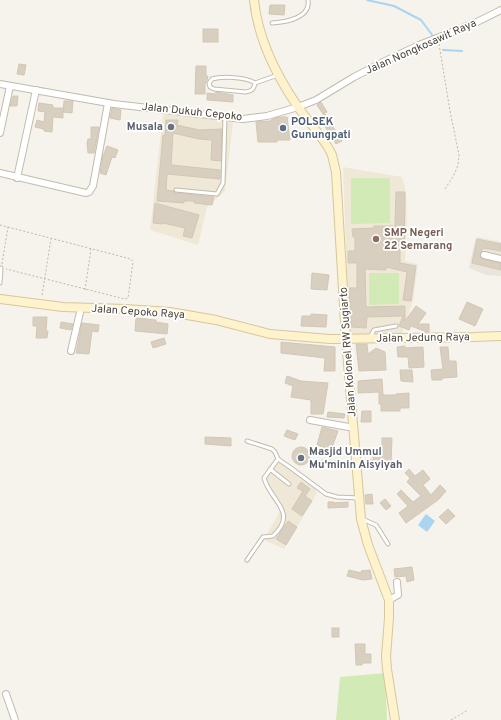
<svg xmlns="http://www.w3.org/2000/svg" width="501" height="720" viewBox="0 0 501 720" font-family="Overpass,sans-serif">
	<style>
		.residential { fill: #eae5da }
		.education { fill: #efe8d6 }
		.green { fill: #d2eab5 }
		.water { fill: #a9d4f2 }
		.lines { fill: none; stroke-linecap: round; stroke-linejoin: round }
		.stream { stroke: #a9d4f2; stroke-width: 2 }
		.building { fill: #d8cfc1; stroke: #d3c7b4 }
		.lane-casing { stroke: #c2bbae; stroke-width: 5 }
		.street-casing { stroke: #c2bbae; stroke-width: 8 }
		.secondary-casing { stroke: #d6c79b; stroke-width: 10 }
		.path { stroke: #c4b79f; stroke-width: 1; stroke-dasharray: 2 2; stroke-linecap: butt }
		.lane { stroke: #fff; stroke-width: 3 }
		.street { stroke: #fff; stroke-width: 6 }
		.secondary { stroke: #fff3cd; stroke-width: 8 }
		.worship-dot { fill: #6b7280; stroke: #fff; stroke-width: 1.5 }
		.service-dot { fill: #5c6f8a; stroke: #fff; stroke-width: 1.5 }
		.education-dot { fill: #8d6e63; stroke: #fff; stroke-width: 1.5 }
		.labels { text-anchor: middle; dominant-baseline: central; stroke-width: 3.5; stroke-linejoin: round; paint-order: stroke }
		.street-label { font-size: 11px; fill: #4b4439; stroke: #fff }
		.service-label { font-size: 11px; font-weight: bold; fill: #4e5e75; stroke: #fff; text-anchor: start }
		.worship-label { font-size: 11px; font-weight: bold; fill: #5b616d; stroke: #fff; text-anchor: end }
		.education-label { font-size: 11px; font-weight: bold; fill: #785e54; stroke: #fff; text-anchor: start }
	</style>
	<rect width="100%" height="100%" fill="#f6f3ec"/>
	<!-- residential -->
	<polygon class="residential" points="477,237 501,242 501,276 486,275 469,268 475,240"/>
	<!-- education -->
	<g class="education">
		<polygon points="163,113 233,122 225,191 207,207 198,245 150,230"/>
		<polygon points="343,167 402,177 406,193 407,217 405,261 418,264 413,301 402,333 349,336"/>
		<polygon points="276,456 313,484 317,493 284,549 264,540 282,507 263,476"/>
	</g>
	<!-- green -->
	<g class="green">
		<polygon points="351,178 390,178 390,223 351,224"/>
		<polygon points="369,273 399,273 399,304 369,305"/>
		<polygon points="385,673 387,720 336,720 340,677"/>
	</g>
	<!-- water -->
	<polygon class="water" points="426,514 435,521 427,532 418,525"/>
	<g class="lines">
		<!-- stream -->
		<g class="stream">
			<polyline points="367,0 394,6 421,20 433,36"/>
			<polyline points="443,50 462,51"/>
		</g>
	</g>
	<!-- building -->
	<g class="building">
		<polygon points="270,5 285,5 284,15 269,14"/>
		<rect x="203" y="29" width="15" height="13"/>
		<polygon points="19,64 26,65 24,75 17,74"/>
		<polygon points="196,66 206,66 206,76 208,76 207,80 205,84 205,94 195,94"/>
		<polygon points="216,92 233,95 233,102 207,100 207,93 215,94"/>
		<polygon points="13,96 18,96 17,106 10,106"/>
		<polygon points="64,101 73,101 72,113 63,112"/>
		<polygon points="321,102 327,112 323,114 317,105"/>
		<polygon points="39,103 53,105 53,108 63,108 63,118 53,117 52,132 44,131 44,129 35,127 37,120 44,122 45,112 38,111"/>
		<polygon points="112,108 121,110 120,120 110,118"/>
		<polygon points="325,114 342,141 336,144 319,117"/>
		<polygon points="278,117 287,117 290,140 277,140 277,142 258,142 256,122 271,121 271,120"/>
		<polygon points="166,120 178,120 177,125 199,130 222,129 221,161 211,160 212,140 199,139 173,133 171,165 220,170 220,179 167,174 166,190 173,191 176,193 214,197 212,205 194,203 194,201 184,201 184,203 157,201 163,135 165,135"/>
		<polygon points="91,127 99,127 94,153 88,153 87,143 88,139 91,139"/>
		<polygon points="107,146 118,150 115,158 112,157 106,175 100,173 103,156"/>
		<polygon points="396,192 405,192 405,199 404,249 400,249 400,263 416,266 411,301 403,300 407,272 386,267 386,270 365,269 366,307 405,306 405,321 416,306 426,313 418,324 429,324 429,332 424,332 424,331 411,326 409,330 399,326 403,316 367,317 366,328 351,327 349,288 357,288 357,263 348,263 348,251 355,251 355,237 353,237 352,229 374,228 374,226 395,226"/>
		<polygon points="155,203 199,215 192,238 183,236 185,228 163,223 163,224 153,223"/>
		<polygon points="477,239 501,244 501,251 483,248 480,254 483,259 501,263 501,270 472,263"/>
		<polygon points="312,273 329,275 327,290 311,289"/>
		<polygon points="467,302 483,309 475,326 459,319"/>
		<polygon points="311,314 327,315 326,327 301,326 302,316 311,316"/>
		<polygon points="33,317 47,317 46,331 48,331 47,338 36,338 37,326 33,326"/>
		<polygon points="136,318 156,320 156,322 168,324 167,334 135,331"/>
		<polygon points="61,322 73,324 71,330 60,328"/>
		<polygon points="82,323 99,325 98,332 92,331 89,354 76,353"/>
		<polygon points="164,338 166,344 153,348 151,342"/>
		<polygon points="281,342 335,347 335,371 324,371 325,358 281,353"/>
		<polygon points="356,344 367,344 368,354 376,348 385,352 386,370 359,371"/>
		<polygon points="405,346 405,348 423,347 424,367 409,368 408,357 398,357 397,347"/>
		<polygon points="440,347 448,347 449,361 456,361 457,377 442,378 442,380 432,380 431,370 443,369"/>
		<polygon points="400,370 412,370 413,382 401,381"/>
		<polygon points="287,376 301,381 328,383 323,414 311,414 311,400 291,397 293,386 285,383"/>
		<polygon points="382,379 383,395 396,395 396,394 409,393 409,408 400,408 400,411 381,411 381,404 379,404 379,392 358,393 358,381"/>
		<polygon points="362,411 371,411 371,422 361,422"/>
		<polygon points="328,412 345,414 344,418 327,417"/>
		<polygon points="322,427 338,431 331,450 317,445"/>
		<polygon points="287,430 298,434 295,440 284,436"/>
		<polygon points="205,437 231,438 231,446 205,444"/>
		<polygon points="382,438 392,438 391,463 381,463 381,468 369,468 369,460 373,460 373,449 382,449"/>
		<circle cx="301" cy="456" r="9"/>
		<polygon points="409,469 415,476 423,470 430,479 423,485 431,495 440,485 446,491 438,500 406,523 399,513 408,506 397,494 401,490 413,502 421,496 407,482 410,478 405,473"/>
		<polygon points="301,482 310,489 305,496 312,501 302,516 292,509 303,491 297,488"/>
		<polygon points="372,494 373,504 366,504 365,495"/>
		<polygon points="385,499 391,506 386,510 380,503"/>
		<polygon points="328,502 334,502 334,503 348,502 348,507 328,508"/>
		<polygon points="448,509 455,516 446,524 439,517"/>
		<polygon points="288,521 297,527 286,545 276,539"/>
		<polygon points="412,567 414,580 407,582 406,576 395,577 394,569"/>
		<polygon points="349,570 362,573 361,571 370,570 372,579 363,580 347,576"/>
		<rect x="332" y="628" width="7" height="9"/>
		<polygon points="355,644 365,644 365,654 371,654 371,663 362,663 362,665 356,665"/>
	</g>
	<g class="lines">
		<!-- lane casing -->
		<g class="lane-casing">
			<g id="lane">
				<path d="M 272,23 C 286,22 311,18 308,0"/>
				<path d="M 255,83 C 254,89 252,91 246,92 L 214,89 L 210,87 L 209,83 L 212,79 C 222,76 246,77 255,83 L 278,75"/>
				<polyline points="176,190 217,194 223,183 225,117"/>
				<polyline points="0,283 1,268"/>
				<polyline points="370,337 374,330 396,326"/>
				<polyline points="247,441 272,449 275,452 278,459 291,468 326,494 337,497 359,498"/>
				<polyline points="323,462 356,465"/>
				<polyline points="270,469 289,484"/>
				<polyline points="362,519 376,525 388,544"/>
				<path d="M 247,560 L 263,537 L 273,536 C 299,512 270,501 264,478 L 278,459"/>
			</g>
		</g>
		<!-- street casing -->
		<g class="street-casing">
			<g id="street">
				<polyline points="0,84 114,104 243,119 267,116 298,107 316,100 354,77 385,61 419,45 475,23 501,10"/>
				<polyline points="0,133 10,86"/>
				<polyline points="0,173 86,193 89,192 93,186 108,103"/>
				<polyline points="17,178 36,90"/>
				<polyline points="484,255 501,259"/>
				<polyline points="71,351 81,308"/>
				<polyline points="310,420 354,428"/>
				<polyline points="389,600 398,595 397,582"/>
				<polyline points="6,694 15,720"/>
			</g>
		</g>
		<!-- secondary casing -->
		<g class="secondary-casing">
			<g id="secondary">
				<path d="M 254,0 C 258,39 276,75 298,107 C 308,121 320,134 329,149 L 332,155 L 336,172 L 346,340 L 361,519 L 368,545 L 389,600 L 389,618 L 386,656 L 387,669 L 395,720"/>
				<polyline points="0,299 63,307 126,309 170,312 216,320 270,334 330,339 474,337 501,336"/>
			</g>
		</g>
		<!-- path -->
		<g class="path">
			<polyline points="439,44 450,111 459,155 458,165 454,175 445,189"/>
			<polyline points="0,225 131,259 133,262 128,298 125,299 6,269"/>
			<polyline points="2,264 8,227"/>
			<polyline points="85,290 91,249"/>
			<polyline points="42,295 51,239"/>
			<polyline points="451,720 468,710"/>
		</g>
		<!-- lane -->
		<use href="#lane" class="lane"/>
		<!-- street -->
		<use href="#street" class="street"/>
		<!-- secondary -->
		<use href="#secondary" class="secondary"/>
	</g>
	<!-- markers -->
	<g class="worship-dot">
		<circle cx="171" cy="127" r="4"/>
		<circle cx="301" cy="458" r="4"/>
	</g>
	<circle class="service-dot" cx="283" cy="128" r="4"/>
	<circle class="education-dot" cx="376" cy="239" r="4"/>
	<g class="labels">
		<!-- street labels -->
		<g class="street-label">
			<text transform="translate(421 47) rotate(-24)">Jalan Nongkosawit Raya</text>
			<text transform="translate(192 112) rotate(6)">Jalan Dukuh Cepoko</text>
			<text transform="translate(138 312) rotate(4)">Jalan Cepoko Raya</text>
			<text transform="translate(423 338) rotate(-1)">Jalan Jedung Raya</text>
			<text transform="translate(348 352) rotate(-94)">Jalan Kolonel RW Sugiarto</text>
		</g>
		<!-- service labels -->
		<g class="service-label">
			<text x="291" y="122">POLSEK<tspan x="291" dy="13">Gunungpati</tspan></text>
		</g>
		<!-- worship labels -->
		<g class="worship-label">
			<text x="163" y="127">Musala</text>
			<text x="309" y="452" text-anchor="start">Masjid Ummul<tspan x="309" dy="13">Mu'minin Aisyiyah</tspan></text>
		</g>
		<!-- education labels -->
		<g class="education-label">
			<text x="384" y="233">SMP Negeri<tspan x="384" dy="13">22 Semarang</tspan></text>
		</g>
	</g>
</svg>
